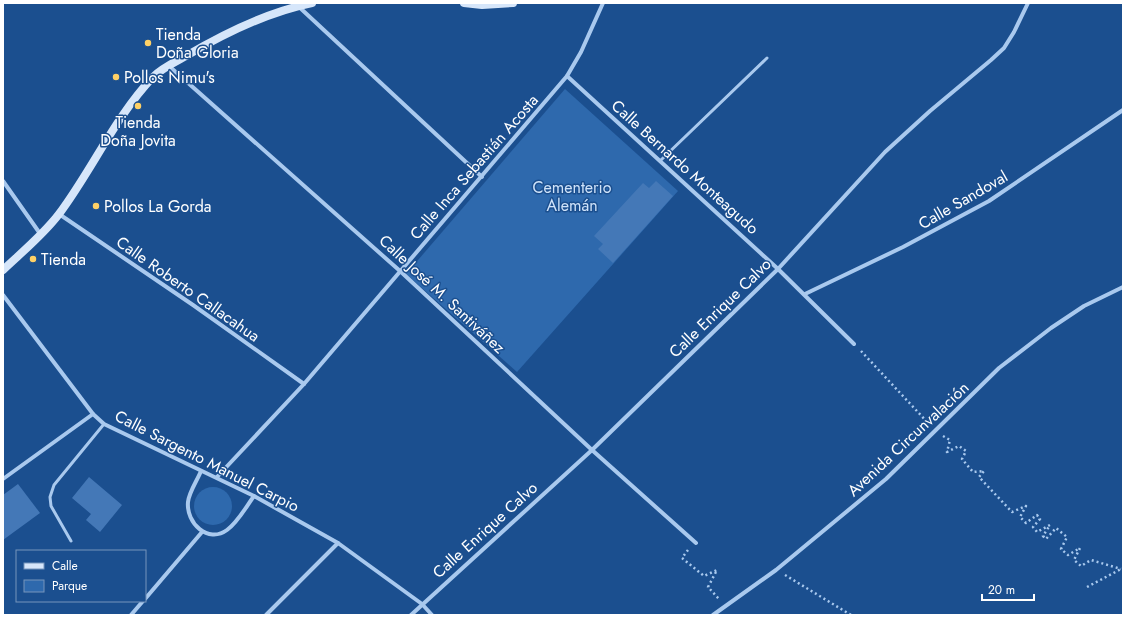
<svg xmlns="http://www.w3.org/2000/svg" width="1126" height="618" viewBox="0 0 1126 618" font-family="Jost,sans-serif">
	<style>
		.green { fill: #2e69ad }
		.building { fill: #4478b7 }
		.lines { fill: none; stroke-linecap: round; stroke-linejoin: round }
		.path { stroke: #a9c9ee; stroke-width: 2.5; stroke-dasharray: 2 3; stroke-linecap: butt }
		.service { stroke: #a9c9ee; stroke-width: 3 }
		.minor { stroke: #a9c9ee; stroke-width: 4 }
		.secondary { stroke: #d6e6fa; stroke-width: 8 }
		.poi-dot { fill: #ffd166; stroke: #1b4f8f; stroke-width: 1.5 }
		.labels { text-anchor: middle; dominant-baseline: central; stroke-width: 3; stroke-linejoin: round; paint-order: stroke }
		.poi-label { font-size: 16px; fill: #fff; stroke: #1b4f8f; text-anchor: start }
		.street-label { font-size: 16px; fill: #fff; stroke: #1b4f8f }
		.park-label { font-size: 16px; fill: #cfe3fa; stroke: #1b4f8f }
	</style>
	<rect width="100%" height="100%" fill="#1b4f8f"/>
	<!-- green -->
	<g class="green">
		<polygon points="565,89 678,191 517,372 406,274"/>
		<circle cx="213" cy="506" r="19"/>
	</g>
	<!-- building -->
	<g class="building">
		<polygon points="656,181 673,196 613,263 598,249 603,244 594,236 643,183 649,188"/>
		<polygon points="89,477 122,505 100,532 86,520 91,514 72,498"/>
		<polygon points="18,484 40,513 3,540 3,495"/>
	</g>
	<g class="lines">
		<!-- path -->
		<g class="path">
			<polyline points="861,351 929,424"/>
			<polyline points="943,436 950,440 947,452 959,446 966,451 962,459 973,472 984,471 979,477 1012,512 1026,506 1020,517 1026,523 1037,515 1040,519 1033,527 1037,532 1050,525 1043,536 1046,539 1056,528 1067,537 1061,549 1068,555 1080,548 1074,560 1081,566 1091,560 1121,569"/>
			<polyline points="688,550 682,558 704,576 717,570 708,587 719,599"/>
			<polyline points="785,575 851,615"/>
			<polyline points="1087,587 1123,568"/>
		</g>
		<!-- service -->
		<g class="service">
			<polyline points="661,160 767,58"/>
			<polyline points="71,541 51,506 50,497 54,485 104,424"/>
		</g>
		<!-- minor -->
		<g class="minor">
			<polyline points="298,6 482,177"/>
			<polyline points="169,66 400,271 592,450 696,543"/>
			<polyline points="567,76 778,269 854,344"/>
			<polyline points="3,181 41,235"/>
			<polyline points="59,214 193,305 304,384"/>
			<polyline points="805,294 903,247 989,201 1123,110"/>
			<polyline points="3,295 93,414 104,424 254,496 338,543 422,604 432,615"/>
			<path d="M 201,471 C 197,481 189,492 188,502 C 186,523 208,544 227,530 C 238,522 246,507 254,496"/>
			<polyline points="217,477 304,384 567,76 581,52 603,3"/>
			<polyline points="3,479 93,414"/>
			<polyline points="145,599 202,532"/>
			<polyline points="131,615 143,601"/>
			<polyline points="266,615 338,543"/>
			<polyline points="411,615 592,450 778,269 885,152 930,111 991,60 1004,48 1014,32 1028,3"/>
			<polyline points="713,615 776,570 886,479 999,368 1051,328 1084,306 1123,287"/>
		</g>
		<!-- secondary -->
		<g class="secondary">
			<polyline points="464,3 482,5 513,3"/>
			<path d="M 3,270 C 22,252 43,235 59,214 C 92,170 115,117 153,77 C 162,68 175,62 186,56 C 225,33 267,12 312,3"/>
		</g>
	</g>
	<!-- markers -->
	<g class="poi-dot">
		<circle cx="148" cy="43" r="4"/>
		<circle cx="116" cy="77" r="4"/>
		<circle cx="138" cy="106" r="4"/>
		<circle cx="96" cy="206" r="4"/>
		<circle cx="33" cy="259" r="4"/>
	</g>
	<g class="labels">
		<!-- poi labels -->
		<g class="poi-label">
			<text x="156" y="34">Tienda<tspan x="156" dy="18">Doña Gloria</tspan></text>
			<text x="124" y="77">Pollos Nimu's</text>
			<text x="138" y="122" text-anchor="middle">Tienda<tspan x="138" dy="18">Doña Jovita</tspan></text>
			<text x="104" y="206">Pollos La Gorda</text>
			<text x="41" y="259">Tienda</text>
		</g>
		<!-- street labels -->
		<g class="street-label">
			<text transform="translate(474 167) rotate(-49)">Calle Inca Sebastián Acosta</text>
			<text transform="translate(685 167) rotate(42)">Calle Bernardo Monteagudo</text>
			<text transform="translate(963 200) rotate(-30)">Calle Sandoval</text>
			<text transform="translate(188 289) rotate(35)">Calle Roberto Callacahua</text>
			<text transform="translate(442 294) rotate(43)">Calle José M. Santiváñez</text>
			<text transform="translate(720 308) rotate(-44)">Calle Enrique Calvo</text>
			<text transform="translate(908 439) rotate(-43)">Avenida Circunvalación</text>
			<text transform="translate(207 461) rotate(27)">Calle Sargento Manuel Carpio</text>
			<text transform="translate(485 530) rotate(-42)">Calle Enrique Calvo</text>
		</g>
		<!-- park labels -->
		<g class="park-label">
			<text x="572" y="187">Cementerio<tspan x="572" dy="18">Alemán</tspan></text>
		</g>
	</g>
	<!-- border -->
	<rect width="1126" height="618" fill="none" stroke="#ffffff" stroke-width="8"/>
	<!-- legend -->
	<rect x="16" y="550" width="130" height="52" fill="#1b4f8f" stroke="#7695bc"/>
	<rect x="24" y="563" width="20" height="6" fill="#d6e6fa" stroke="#7695bc"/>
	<text x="52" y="570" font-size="12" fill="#ffffff">Calle</text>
	<rect x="24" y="580" width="20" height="12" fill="#2e69ad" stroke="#7695bc"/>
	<text x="52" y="590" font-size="12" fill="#ffffff">Parque</text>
	<!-- scale -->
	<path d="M982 594v6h52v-6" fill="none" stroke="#ffffff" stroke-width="2"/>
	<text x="988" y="594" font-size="12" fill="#ffffff" stroke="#1b4f8f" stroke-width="3" paint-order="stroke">20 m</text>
</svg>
